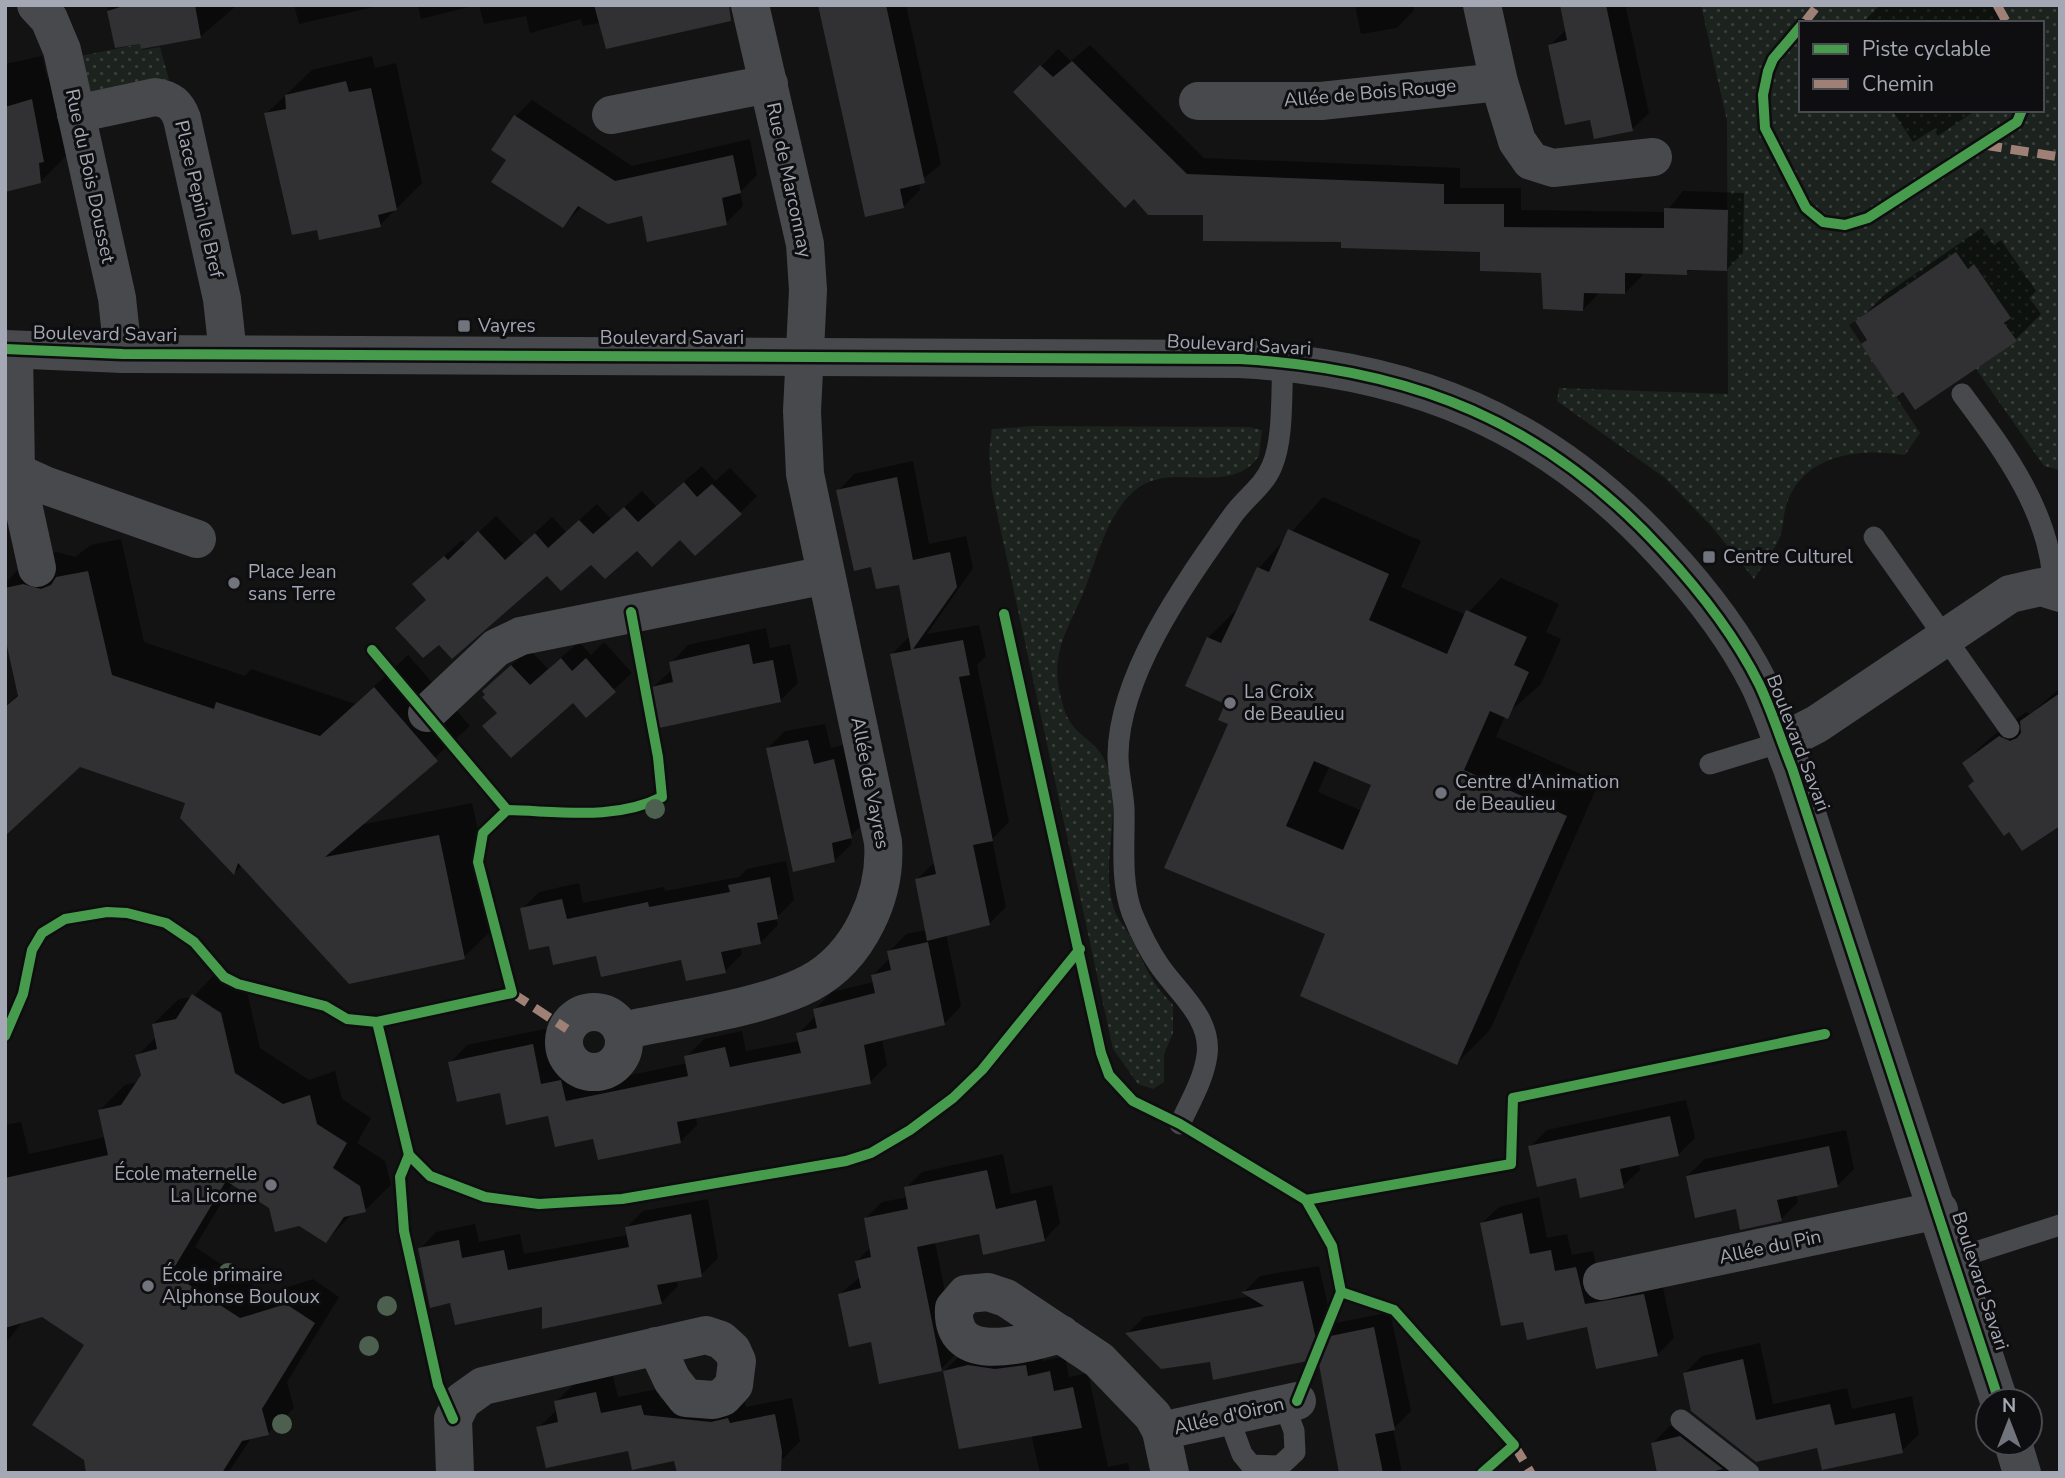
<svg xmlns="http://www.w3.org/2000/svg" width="2065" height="1478" viewBox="0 0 2065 1478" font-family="'Nunito Sans',sans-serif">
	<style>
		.grass { fill: url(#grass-dots); fill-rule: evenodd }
		.shadow { fill: #0007; fill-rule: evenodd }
		.building { fill: #313133; fill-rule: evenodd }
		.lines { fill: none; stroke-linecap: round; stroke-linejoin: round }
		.service { stroke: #48494c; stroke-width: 21 }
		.minor { stroke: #48494c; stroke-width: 38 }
		.tertiary { stroke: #48494c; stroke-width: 38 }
		.quiet { stroke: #9e8076; stroke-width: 9; stroke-dasharray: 18 9; stroke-linecap: butt }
		.cycleway-casing { stroke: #0e0d0f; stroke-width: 15 }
		.cycleway { stroke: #469c4c; stroke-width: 10 }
		.tree { fill: #4d604f }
		.poi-dot { fill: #71747c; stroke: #0e0d0f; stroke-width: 2.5 }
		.labels { text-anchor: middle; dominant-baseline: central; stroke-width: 6; stroke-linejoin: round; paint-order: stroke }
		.street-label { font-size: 19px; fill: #a4a8b4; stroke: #0e0d0f }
		.poi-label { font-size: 19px; fill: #a4a8b4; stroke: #0e0d0f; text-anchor: start }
	</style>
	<defs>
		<pattern id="grass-dots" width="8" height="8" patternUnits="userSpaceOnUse" patternTransform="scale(1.75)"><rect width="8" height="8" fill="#1c221d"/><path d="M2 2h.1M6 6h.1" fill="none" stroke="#3a3f3b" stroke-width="1.8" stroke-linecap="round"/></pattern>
	</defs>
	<rect width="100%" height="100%" fill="#131313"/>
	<!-- grass -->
	<g class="grass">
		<path d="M 1701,5 L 2060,5 L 2060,470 L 2044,466 L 1969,359 L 2011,318 L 1975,265 L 1887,300 L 1849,325 L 1920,433 L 1905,455 C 1862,448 1807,453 1788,500 C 1783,512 1784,525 1780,537 C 1774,551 1762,566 1754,579 L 1712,527 L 1665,478 L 1557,401 L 1559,388 L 1728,394 L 1727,121 ZM 1801,23 L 2042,23 L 2042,110 L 1801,110 Z"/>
		<polygon points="140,44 142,50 160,47 169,80 88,95 80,56"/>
		<path d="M 1034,426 L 1249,427 L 1262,430 L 1259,456 C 1229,499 1169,458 1133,492 C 1104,519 1097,561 1082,596 C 1073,617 1061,637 1058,660 C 1055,676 1060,696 1065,712 C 1077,743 1106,738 1112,785 C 1117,823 1103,864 1112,902 C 1115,918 1127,928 1134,943 C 1145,967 1154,986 1173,1005 L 1173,1033 L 1164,1054 L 1164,1082 L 1153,1089 L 1138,1084 L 1113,1049 L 992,490 L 989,452 L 992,429 Z"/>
	</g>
	<!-- shadow -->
	<g class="shadow">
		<polygon points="107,5 237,5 200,37 116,46"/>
		<polygon points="294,5 382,5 299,24"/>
		<polygon points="418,5 477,5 421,19"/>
		<polygon points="479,5 702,5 583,26 581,19 530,33 526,16 484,24"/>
		<polygon points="820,5 906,5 941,164 919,182 920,190 903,207"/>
		<polygon points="1355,5 1414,5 1414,10 1397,28 1361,34"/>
		<polygon points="1562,5 1630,5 1626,8 1649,113 1632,129 1591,118 1550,45 1567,29"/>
		<polygon points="1880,5 1992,5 2004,23 1862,23"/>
		<polygon points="1090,45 1204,158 1460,168 1460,188 1521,188 1521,210 1666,212 1683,191 1744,193 1743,253 1726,270 1642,272 1642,276 1625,293 1600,292 1583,310 1542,271 1482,250 1343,240 1134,197 1016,92 1058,49 1071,61"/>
		<polygon points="42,56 47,78 58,74 66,156 40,182 5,190 5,64"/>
		<polygon points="372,56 375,68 396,63 422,183 380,225 318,228 266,114 312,70"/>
		<polygon points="532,100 632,166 750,139 757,175 740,192 743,206 726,223 582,206 563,226 508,159 516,116"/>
		<polygon points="1892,110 1976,110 1938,136 1934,129 1913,142"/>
		<polygon points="1982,228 1994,245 2001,240 2036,291 2029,298 2041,314 2015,340 1903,390 1863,344 1868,338 1858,322 1883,296"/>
		<polygon points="913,461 929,544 966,536 973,568 927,634 979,625 986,656 977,665 1009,822 992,839 1006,907 989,924 946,934 961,1006 944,1024 882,1039 887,1065 870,1082 696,1117 697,1125 680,1142 595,1137 450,1063 467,1045 550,1028 558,1068 578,1064 583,1085 688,1063 686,1057 704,1039 742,1031 746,1051 800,1041 798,1034 816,1016 815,1009 832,992 874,982 873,975 890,958 889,952 906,934 927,930 917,879 934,863 892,654 910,636 900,582 872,565 838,491 854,474"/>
		<polygon points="702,466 715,481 730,468 757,496 740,513 680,537 547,574 428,599 432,567 462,540 466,544 496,516 523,544 552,517 566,532 597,504 611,519 642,491 656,506"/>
		<path d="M 1323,497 L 1421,541 L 1401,587 L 1466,615 L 1501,578 L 1559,604 L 1546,632 L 1561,639 L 1541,684 L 1505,716 L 1496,737 L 1599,782 L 1490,1030 L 1457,1063 L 1327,933 L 1230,724 L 1227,703 L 1208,638 L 1241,605 L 1259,568 ZM 1330,765 L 1373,784 L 1362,811 L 1318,792 Z"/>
		<polygon points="121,539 144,642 245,676 251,669 355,704 408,655 470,726 360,825 472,803 498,924 464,957 242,865 234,873 187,801 80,765 5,834 5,706 20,693 5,629 5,583 30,558 57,552 75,557 91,545"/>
		<polygon points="766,628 770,648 790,644 798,683 780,701 652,688 672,670 671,663 688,645"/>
		<polygon points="579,642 591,655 604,642 632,673 586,715 573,700 499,712 501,674 529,649 548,669"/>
		<polygon points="2060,688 2060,823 1976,781 1964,763 1990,738 2026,712 2030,714"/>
		<polygon points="825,724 831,748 851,743 868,819 850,837 852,844 834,861 768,748 785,731"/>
		<polygon points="786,861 794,900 776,918 778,925 761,942 740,946 742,954 725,971 683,958 597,954 550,944 522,909 539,892 579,883 583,903 664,887 665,891 739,877 747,869"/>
		<polygon points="219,970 246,988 260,1048 309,1080 335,1071 342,1099 371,1118 357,1143 385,1161 391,1185 365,1210 353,1213 326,1241 233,1183 195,1247 266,1294 313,1279 339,1297 287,1382 294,1408 268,1433 252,1437 228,1473 88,1473 86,1344 42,1315 23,1321 5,1344 5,1125 21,1122 29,1154 105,1137 100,1110 125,1085 138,1082 143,1075 137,1056 156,1037 153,1024 179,999 193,997"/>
		<polygon points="1686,1100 1695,1138 1678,1155 1639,1163 1640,1170 1623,1186 1577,1176 1530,1147 1547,1130"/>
		<polygon points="1846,1130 1854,1169 1837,1186 1796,1194 1798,1202 1781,1219 1738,1207 1687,1176 1705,1159"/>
		<polygon points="1003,1154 1011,1194 1052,1185 1060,1223 1044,1240 980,1232 935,1242 957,1353 941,1369 872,1340 840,1294 860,1277 857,1261 871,1247 866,1218 882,1202 908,1197 906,1188 922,1172"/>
		<polygon points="1539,1197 1547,1238 1567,1234 1572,1255 1593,1251 1601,1288 1661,1279 1674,1338 1657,1355 1588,1325 1524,1320 1482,1223 1499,1207"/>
		<polygon points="708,1199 718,1258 701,1275 676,1279 678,1286 661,1303 544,1305 452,1301 420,1249 436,1232 475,1224 479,1242 520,1234 524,1254 628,1235 627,1227 643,1211"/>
		<polygon points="1319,1266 1332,1324 1390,1312 1411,1411 1393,1429 1402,1473 1342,1473 1319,1357 1211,1360 1128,1333 1144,1317 1251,1296 1244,1292 1260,1276"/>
		<polygon points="1760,1343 1773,1404 1847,1388 1852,1409 1912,1396 1919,1434 1902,1451 1819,1446 1756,1460 1685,1373 1702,1356"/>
		<polygon points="1041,1351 1043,1361 1065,1356 1069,1377 1088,1373 1108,1467 1128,1463 1130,1473 1040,1473 1031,1433 944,1371 960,1356"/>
		<polygon points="613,1376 618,1397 658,1389 660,1399 730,1405 745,1402 746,1407 792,1398 800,1441 783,1459 715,1473 675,1459 538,1428 557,1410 556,1402 573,1385"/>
		<polygon points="1698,1420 1739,1452 1742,1473 1659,1473 1653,1443 1670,1426"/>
	</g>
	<!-- building -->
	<g class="building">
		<polygon points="127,5 195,5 201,38 141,49 140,44 115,48 107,11"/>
		<polygon points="594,5 729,5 731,21 606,49"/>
		<polygon points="818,5 886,5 925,183 900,189 904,208 865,217"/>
		<polygon points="1560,5 1606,5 1633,131 1594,139 1590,120 1565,125 1548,45 1567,40"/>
		<polygon points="1072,61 1187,174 1444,184 1444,204 1504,204 1504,227 1664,228 1664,208 1728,210 1727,271 1687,270 1687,275 1625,273 1625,294 1584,293 1583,311 1543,309 1541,273 1480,271 1480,252 1341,248 1341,242 1203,241 1203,215 1148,215 1134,199 1125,208 1013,92 1040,65 1053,77"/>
		<polygon points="346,81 349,92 371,88 397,210 378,215 381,227 319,240 317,230 292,235 264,113 286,109 285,95"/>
		<polygon points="32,99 44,162 39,163 41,183 5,192 5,107"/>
		<polygon points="514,115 615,181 733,155 741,193 722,198 727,225 647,242 642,216 608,224 578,206 563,228 491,182 506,160 491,150"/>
		<polygon points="1956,252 1968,269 1974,264 2011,318 2004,323 2017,341 1915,410 1903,392 1896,397 1861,344 1867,340 1855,321"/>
		<polygon points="897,477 913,560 950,552 957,587 913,649 963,640 970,675 959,677 993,841 973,845 990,925 927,941 915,879 936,874 890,654 911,650 899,585 876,589 871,567 854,571 836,490"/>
		<polygon points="684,482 697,497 712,484 742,514 695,556 680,540 652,567 637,551 605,579 591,565 561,591 547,576 452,659 439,645 423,658 395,628 426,600 412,584 444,556 448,560 478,531 505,560 535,533 548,548 579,520 593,534 624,507 638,522"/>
		<path d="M 1288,529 L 1389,574 L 1369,620 L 1447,654 L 1466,610 L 1527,637 L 1514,665 L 1529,672 L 1508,719 L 1490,711 L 1464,770 L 1567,816 L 1457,1065 L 1300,996 L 1325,934 L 1164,868 L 1228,724 L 1218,720 L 1225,704 L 1185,686 L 1207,637 L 1221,643 L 1257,567 L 1269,572 ZM 1314,761 L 1371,785 L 1343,850 L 1286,826 Z"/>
		<polygon points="88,571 112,675 214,709 216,702 320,736 374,687 438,761 325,857 439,835 465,959 349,984 238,863 234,875 180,818 185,803 80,767 5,836 5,707 18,696 5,637 5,588 23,584 41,589 51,585 56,577"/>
		<polygon points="749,644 753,664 773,660 781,702 659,728 651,687 673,682 669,662"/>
		<polygon points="561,658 572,671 586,658 616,692 586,718 573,703 511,758 482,726 497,713 482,697 485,695 482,691 511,665 530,685"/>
		<polygon points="2060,693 2060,826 2022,851 2009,832 2004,836 1968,786 1974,781 1962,763 1999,736 2010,741 2017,738 2021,733 2020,721"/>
		<polygon points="808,740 814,764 834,759 852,838 832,843 835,862 793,872 766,748"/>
		<polygon points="770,877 778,919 757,923 761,944 721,952 726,973 686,981 681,960 601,977 596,956 553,965 549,946 529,950 520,908 562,899 567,919 648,902 649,907 730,892 728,885"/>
		<polygon points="928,942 945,1025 864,1045 871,1084 677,1122 681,1143 598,1160 593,1139 555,1147 548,1116 506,1125 500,1093 457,1102 448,1062 533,1044 541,1084 561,1080 566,1101 688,1076 684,1056 725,1047 730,1067 801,1053 796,1033 817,1028 813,1009 875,993 871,975 891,970 887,951"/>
		<polygon points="192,994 221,1013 235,1073 283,1104 310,1095 317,1124 347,1143 333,1168 360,1186 366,1212 344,1217 326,1243 299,1226 275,1232 269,1208 226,1181 171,1273 240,1318 286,1304 315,1323 262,1409 269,1435 242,1441 222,1473 86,1473 84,1460 32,1425 84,1345 42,1317 5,1328 5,1178 108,1155 98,1110 121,1105 141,1075 135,1055 157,1049 152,1024 176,1019"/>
		<polygon points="1670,1116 1679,1156 1620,1169 1624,1188 1580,1198 1576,1178 1537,1187 1528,1146"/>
		<polygon points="1829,1146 1838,1187 1777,1200 1782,1221 1740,1230 1736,1209 1695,1218 1686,1176"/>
		<polygon points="987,1170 996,1209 1036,1200 1045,1241 983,1255 979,1234 917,1247 942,1371 879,1384 871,1342 849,1347 838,1294 861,1288 855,1261 871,1257 864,1218 908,1209 904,1187"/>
		<polygon points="1522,1213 1530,1254 1551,1250 1555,1271 1576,1267 1585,1304 1644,1294 1658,1356 1596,1369 1587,1327 1527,1340 1523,1322 1501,1326 1480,1223"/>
		<polygon points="691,1214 702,1277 657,1285 662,1304 542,1329 542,1307 455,1325 450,1303 430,1308 418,1248 459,1240 462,1258 504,1250 508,1270 629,1247 625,1227"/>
		<polygon points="1303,1281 1316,1339 1374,1327 1395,1430 1375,1434 1383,1473 1339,1473 1318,1359 1213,1380 1210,1362 1161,1369 1125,1333 1264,1306 1241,1292"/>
		<polygon points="1743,1359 1756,1420 1830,1404 1835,1425 1895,1413 1903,1453 1822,1470 1817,1448 1756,1462 1691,1411 1683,1373"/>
		<polygon points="968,1365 995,1369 1026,1365 1028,1376 1050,1371 1054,1391 1073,1387 1082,1428 959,1449 943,1371"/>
		<polygon points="596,1392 601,1413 641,1405 644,1415 711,1422 728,1418 730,1423 775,1414 782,1451 781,1473 677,1473 674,1461 632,1470 628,1451 546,1468 536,1427 558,1422 554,1401"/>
		<polygon points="1680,1436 1723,1469 1706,1473 1657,1473 1651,1443"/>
	</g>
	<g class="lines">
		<!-- service -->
		<g class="service">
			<path d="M 1962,394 C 2003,449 2054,517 2053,590"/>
			<polyline points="1874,537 2009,728"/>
			<polyline points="1710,764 1782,742"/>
			<path d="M 1180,1124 C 1190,1102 1204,1079 1207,1055 C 1212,1018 1177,992 1159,965 C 1148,949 1139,930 1132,913 C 1120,880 1125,842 1124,808 C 1123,790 1118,773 1118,755 C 1119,673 1187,580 1233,515 C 1245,498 1264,486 1272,466 C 1284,439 1281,391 1283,361"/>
			<polyline points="1954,1259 2060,1225"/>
			<polyline points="1228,1416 1242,1454 1251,1465 1280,1466 1295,1452 1294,1431 1288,1415 1272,1407"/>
			<polyline points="1681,1420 1749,1473"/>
		</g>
		<!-- minor -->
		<g class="minor">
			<polyline points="36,5 49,19 62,50 117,298 123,354"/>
			<polyline points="1482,5 1499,82 1517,141 1531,161 1553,168 1653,157"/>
			<polyline points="1198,101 1321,101 1499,82"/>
			<path d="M 76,114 L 155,97 C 170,99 177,105 182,119 L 222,299 L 228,354"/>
			<polyline points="611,115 769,84"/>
			<polyline points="14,350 16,472 37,568"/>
			<polyline points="5,475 16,472 47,486 197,539"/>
			<polyline points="427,713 496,648 521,636 826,575"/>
			<polyline points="1782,742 1817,724 2010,594 2041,587 2060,593"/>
			<circle cx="594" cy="1042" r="30"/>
			<path d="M 622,1031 C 676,1019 763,1008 810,983 C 859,957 887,895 883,842 L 805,474 L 802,411 L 808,290 L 805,244 L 750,5"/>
			<polyline points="1602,1281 1939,1210"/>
			<path d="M 1061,1334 C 1027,1343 950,1368 954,1308 L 966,1294 L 988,1292 L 1006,1298 L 1099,1360 L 1153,1416 L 1161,1431 L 1170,1473"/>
			<polyline points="1161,1431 1297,1401"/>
			<polyline points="455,1473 453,1419 462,1401 483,1386 706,1335 721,1340 732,1350 737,1361 734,1385 723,1397 713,1400 686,1398 672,1380 656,1346"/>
		</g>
		<!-- tertiary -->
		<g class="tertiary">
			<path d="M 5,349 L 123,354 L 1240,359 C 1413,369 1545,422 1663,551 C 1700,591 1735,636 1759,684 C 1772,711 1781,741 1792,768 L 1999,1401"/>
			<polyline points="2013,1443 2022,1473"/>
		</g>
		<!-- quiet -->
		<g class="quiet">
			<polyline points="1997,5 2007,23"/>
			<polyline points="1804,23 1818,5"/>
			<polyline points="1984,145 2060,157"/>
			<polyline points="512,993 567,1029"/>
			<polyline points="1514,1445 1531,1473"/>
		</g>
		<!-- cycleway casing -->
		<g class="cycleway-casing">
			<g id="cycleway">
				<polyline points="1801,26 1773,59 1768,71 1763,95 1765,128 1806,208 1823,222 1845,225 1868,218 2017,122 2022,110"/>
				<path d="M 5,349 L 123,354 L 1240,359 C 1413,369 1545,422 1663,551 C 1700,591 1735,636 1759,684 C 1772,711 1781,741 1792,768 L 1999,1401"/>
				<path d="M 631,612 L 658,757 L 662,797 C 615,821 558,811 507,810 L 483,833 L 478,862 L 512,993 L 377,1022 L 409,1155 L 430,1176 L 485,1197 L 539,1204 L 622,1199 L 846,1161 L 871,1153 L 910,1130 L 953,1098 L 982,1070 L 1080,949"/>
				<polyline points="1004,614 1101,1053 1109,1075 1133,1101 1180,1124 1306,1200 1511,1164 1513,1098 1825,1034"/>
				<polyline points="372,650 507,810"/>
				<polyline points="5,1036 23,994 32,950 42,933 65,919 107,912 127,913 166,923 194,942 224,977 238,984 325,1006 347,1019 377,1022"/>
				<polyline points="409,1155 400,1177 404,1231 438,1385 453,1419"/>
				<polyline points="1341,1292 1394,1310 1514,1445 1482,1473"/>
				<polyline points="1297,1401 1341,1292 1332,1246 1306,1200"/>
			</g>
		</g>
		<!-- cycleway -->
		<use href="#cycleway" class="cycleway"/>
	</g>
	<!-- trees -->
	<g class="tree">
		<circle cx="655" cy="809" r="10"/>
		<circle cx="228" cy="1273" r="10"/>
		<circle cx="387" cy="1306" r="10"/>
		<circle cx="369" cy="1346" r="10"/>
		<circle cx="282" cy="1424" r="10"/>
	</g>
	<!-- markers -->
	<g class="poi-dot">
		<rect x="457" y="319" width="14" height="14" rx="3.5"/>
		<rect x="1702" y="550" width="14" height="14" rx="3.5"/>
		<circle cx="234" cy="583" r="7"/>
		<circle cx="1230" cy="703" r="7"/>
		<circle cx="1441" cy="793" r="7"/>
		<circle cx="271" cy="1185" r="7"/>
		<circle cx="148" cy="1286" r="7"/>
	</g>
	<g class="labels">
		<!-- street labels -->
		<g class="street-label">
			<text transform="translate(1370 93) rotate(-5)">Allée de Bois Rouge</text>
			<text transform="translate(90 176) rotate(78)">Rue du Bois Dousset</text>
			<text transform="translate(789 180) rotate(78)">Rue de Marconnay</text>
			<text transform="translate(199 199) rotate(77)">Place Pepin le Bref</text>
			<text transform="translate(105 334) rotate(1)">Boulevard Savari</text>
			<text x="672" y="338">Boulevard Savari</text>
			<text transform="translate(1239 345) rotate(3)">Boulevard Savari</text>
			<text transform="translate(1798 743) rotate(69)">Boulevard Savari</text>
			<text transform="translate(870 783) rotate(79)">Allée de Vayres</text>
			<text transform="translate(1770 1247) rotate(-12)">Allée du Pin</text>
			<text transform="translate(1980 1281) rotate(72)">Boulevard Savari</text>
			<text transform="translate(1229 1416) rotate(-13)">Allée d'Oiron</text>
		</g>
		<!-- poi labels -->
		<g class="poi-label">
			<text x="478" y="326">Vayres</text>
			<text x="1723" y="557">Centre Culturel</text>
			<text x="248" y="572">Place Jean<tspan x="248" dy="22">sans Terre</tspan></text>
			<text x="1244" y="692">La Croix<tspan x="1244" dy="22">de Beaulieu</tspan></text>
			<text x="1455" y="782">Centre d'Animation<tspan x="1455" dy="22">de Beaulieu</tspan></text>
			<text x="257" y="1174" text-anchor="end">École maternelle<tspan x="257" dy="22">La Licorne</tspan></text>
			<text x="162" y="1275">École primaire<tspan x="162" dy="22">Alphonse Bouloux</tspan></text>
		</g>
	</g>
	<!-- border -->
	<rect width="2065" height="1478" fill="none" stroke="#a4a8b4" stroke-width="14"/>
	<!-- legend -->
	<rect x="1799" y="21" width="245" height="91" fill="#0e0d0f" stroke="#4a4b51" stroke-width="2"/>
	<rect x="1813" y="44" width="35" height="10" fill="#469c4c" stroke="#4a4b51" stroke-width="2"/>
	<text x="1862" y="56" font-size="21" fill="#a4a8b4">Piste cyclable</text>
	<rect x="1813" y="79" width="35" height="10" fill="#9e8076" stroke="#4a4b51" stroke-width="2"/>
	<text x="1862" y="91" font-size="21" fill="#a4a8b4">Chemin</text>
	<!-- north arrow -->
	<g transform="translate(2009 1422)"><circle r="33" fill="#0e0d0f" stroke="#4a4b51" stroke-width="2"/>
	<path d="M0-5L12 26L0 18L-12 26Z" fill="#71747c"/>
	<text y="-10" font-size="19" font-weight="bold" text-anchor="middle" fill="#a4a8b4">N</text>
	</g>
</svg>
